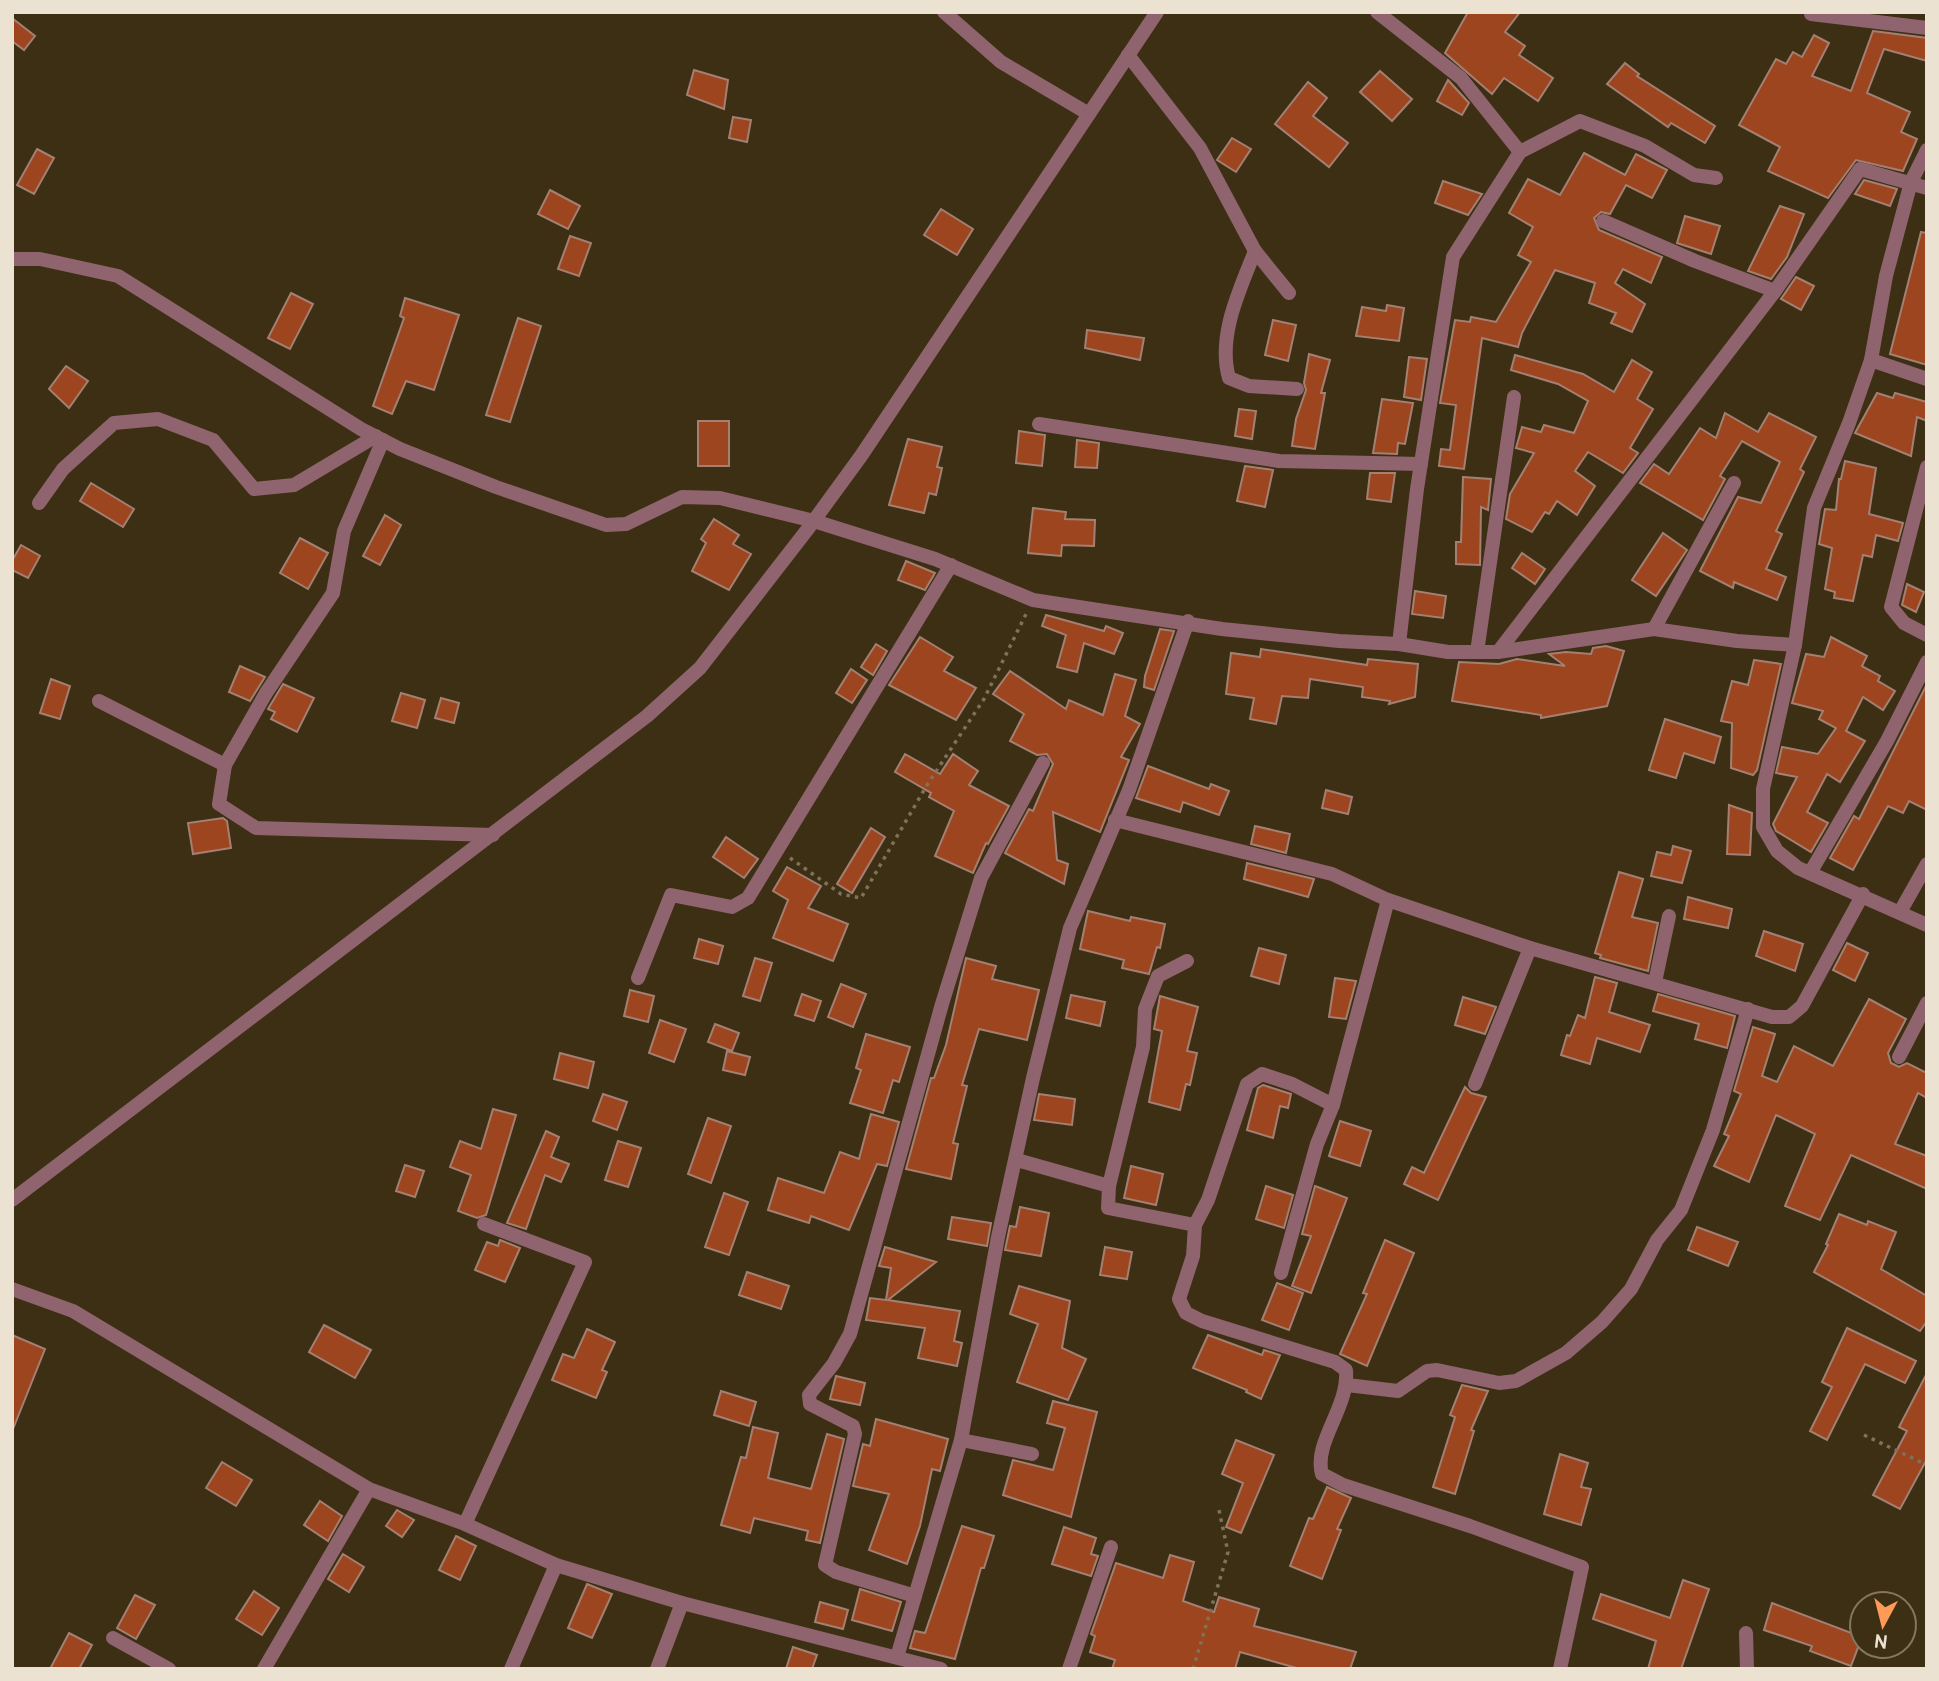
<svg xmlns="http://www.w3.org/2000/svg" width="1939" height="1681" viewBox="0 0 1939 1681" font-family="Overpass,sans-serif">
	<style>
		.building { fill: #9c451e; stroke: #a38073; stroke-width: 2 }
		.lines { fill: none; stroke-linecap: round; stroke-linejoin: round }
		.path { stroke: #7f725b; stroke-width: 3.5; stroke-dasharray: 3.5 5; stroke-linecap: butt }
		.minor { stroke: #8f646f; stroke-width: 14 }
		.tertiary { stroke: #8f646f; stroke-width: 14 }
	</style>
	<rect width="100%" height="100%" fill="#3d2f13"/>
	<!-- building -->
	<g class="building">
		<polygon points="1468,12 1520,12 1505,32 1525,46 1519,55 1553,78 1538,101 1504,78 1492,94 1445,53"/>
		<polygon points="12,18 35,36 24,50 12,41"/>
		<polygon points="1873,31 1927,38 1927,61 1884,49 1867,93 1910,112 1901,132 1917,139 1903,171 1856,160 1828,198 1768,171 1780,147 1739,125 1776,59 1786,64 1793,52 1802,57 1814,35 1829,43 1812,76 1851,91"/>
		<polygon points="1625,63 1639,74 1637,76 1715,126 1705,143 1671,123 1668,127 1607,84"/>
		<polygon points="694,70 728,80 724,109 687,95"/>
		<polygon points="1380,71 1412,99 1392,121 1360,92"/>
		<polygon points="1448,80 1469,103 1462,115 1437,101"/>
		<polygon points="1308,82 1327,98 1313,116 1348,143 1329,167 1275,124"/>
		<polygon points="733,117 751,120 747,142 729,138"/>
		<polygon points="1232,138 1251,149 1236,172 1217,160"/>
		<polygon points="37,149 54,158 34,194 17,185"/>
		<polygon points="1584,153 1625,175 1636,154 1667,170 1652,198 1626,185 1610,214 1601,212 1594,218 1599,230 1662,257 1651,283 1623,269 1615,283 1645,304 1632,332 1611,323 1616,313 1589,303 1595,283 1555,270 1522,333 1518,347 1482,338 1464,469 1439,466 1441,449 1450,450 1456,405 1440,403 1455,320 1470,322 1471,317 1496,322 1531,262 1518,255 1533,227 1509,213 1528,179 1560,195"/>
		<polygon points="1864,180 1897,189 1890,206 1855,194"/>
		<polygon points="1443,181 1482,194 1468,215 1435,203"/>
		<polygon points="550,190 580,206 568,229 538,214"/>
		<polygon points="1780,206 1804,214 1787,257 1771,279 1748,271"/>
		<polygon points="941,209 973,229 957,255 924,235"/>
		<polygon points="1685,216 1720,226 1711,254 1677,243"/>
		<polygon points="1921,232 1927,233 1927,365 1890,354"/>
		<polygon points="570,236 591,243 579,276 558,269"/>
		<polygon points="1796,277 1814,286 1801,310 1781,299"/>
		<polygon points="291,293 313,304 290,349 268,338"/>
		<polygon points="405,298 459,315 434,390 406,381 392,414 373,406 404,318 400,316"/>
		<polygon points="1387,305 1404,308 1399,341 1356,336 1362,307 1386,311"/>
		<polygon points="518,318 541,326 510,422 486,415"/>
		<polygon points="1273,320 1296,325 1288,361 1265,355"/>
		<polygon points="1087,330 1144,338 1140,360 1085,348"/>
		<polygon points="1309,354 1330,360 1321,393 1325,393 1315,449 1292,446 1296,419 1306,390 1304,383"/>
		<polygon points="1515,355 1583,374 1614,392 1632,360 1652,372 1637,399 1653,409 1630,448 1638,453 1623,473 1588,452 1575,471 1595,486 1577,515 1557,501 1549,514 1545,512 1532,532 1506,519 1510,494 1534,453 1516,448 1522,427 1541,432 1544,425 1574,433 1588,401 1558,384 1511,370"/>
		<polygon points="1409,357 1427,359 1421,400 1404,397"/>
		<polygon points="66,366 88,381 69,408 49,389"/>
		<polygon points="1877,393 1893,398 1895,393 1927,402 1927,421 1917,417 1911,456 1855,433"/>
		<polygon points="1382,399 1413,403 1405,444 1398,443 1397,454 1373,453"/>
		<polygon points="1239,409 1256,411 1252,439 1235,436"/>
		<polygon points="1725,413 1758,432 1769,413 1816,437 1800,469 1804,472 1776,531 1782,534 1766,569 1786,577 1777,600 1734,582 1733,588 1700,571 1738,497 1761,503 1780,462 1742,441 1720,476 1725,479 1703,520 1640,483 1654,464 1669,474 1700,428 1716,438"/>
		<rect x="698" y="421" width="31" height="45"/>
		<polygon points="1019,431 1045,435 1042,466 1016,463"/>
		<polygon points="908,439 942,447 937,467 942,468 936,495 929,493 924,513 889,505"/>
		<polygon points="1077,440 1099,443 1097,468 1075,467"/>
		<polygon points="1845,461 1876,468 1869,514 1903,523 1898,541 1876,535 1872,557 1863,555 1853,601 1834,598 1835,592 1825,589 1832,548 1819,544 1825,509 1836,510 1839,479 1841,479"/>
		<polygon points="1245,466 1273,470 1265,507 1237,501"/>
		<polygon points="1370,473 1395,473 1391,502 1367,499"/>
		<polygon points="1463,477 1491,479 1488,510 1481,507 1480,565 1456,564 1456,542 1461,542"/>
		<polygon points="91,483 134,509 123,527 80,501"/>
		<polygon points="1033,508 1066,512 1065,519 1095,520 1094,546 1062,545 1061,556 1028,553"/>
		<polygon points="385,515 401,525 380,565 363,556"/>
		<polygon points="714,519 739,535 733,544 751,554 729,590 692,571 706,543 701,539"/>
		<polygon points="1663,533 1687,550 1656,596 1632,580"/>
		<polygon points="300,538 328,553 308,589 280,573"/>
		<polygon points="21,545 40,556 28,578 12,570 12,561"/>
		<polygon points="1522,553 1545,569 1535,584 1512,568"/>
		<polygon points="906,561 935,573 925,590 898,580"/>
		<polygon points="1907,584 1924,592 1916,612 1902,605"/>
		<polygon points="1415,591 1446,596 1443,618 1412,614"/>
		<polygon points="1046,615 1104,631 1106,626 1123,633 1114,654 1084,643 1077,672 1057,667 1066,635 1042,626"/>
		<polygon points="1160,629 1174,631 1154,690 1144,687 1145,676"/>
		<polygon points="920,637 953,657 944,671 976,688 956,720 889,685"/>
		<polygon points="1831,637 1867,656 1862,666 1880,676 1878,681 1895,691 1883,710 1863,697 1846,731 1865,741 1840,782 1827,774 1807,812 1828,823 1811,852 1776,831 1773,824 1797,777 1776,773 1782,747 1818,754 1836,728 1819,719 1823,711 1792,703 1806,654 1824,657"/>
		<polygon points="876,644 887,651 873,675 861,667"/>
		<polygon points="1606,646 1624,651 1607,706 1541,718 1541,715 1452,701 1459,662 1499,664 1517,659 1565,666 1549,654 1566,652 1591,654 1593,648"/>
		<polygon points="1261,649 1367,665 1368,659 1418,664 1415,697 1389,704 1390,701 1362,697 1363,687 1310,679 1308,698 1282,696 1276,724 1250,719 1254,698 1226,694 1231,653 1260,657"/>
		<polygon points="1754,660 1781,664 1757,770 1753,775 1731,768 1732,723 1721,721 1732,681 1748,685"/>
		<polygon points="240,666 265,677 250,701 229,692"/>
		<polygon points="851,669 867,680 852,703 836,693"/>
		<polygon points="1010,671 1066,709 1069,700 1103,715 1115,674 1136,680 1125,716 1140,724 1121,757 1129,760 1100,832 1053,812 1057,860 1068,864 1064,884 1005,853 1029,809 1033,811 1053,764 1047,754 1037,755 1010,741 1024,714 993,694"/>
		<polygon points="51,679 70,686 60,719 40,713"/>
		<polygon points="283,684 314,698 297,732 271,719 275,712 268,709"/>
		<polygon points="1927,684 1927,810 1909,801 1903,813 1888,806 1853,870 1830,858 1854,816 1859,819"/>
		<polygon points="401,693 425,700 417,728 392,721"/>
		<polygon points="441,698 459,703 454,723 435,718"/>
		<polygon points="1665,719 1721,737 1714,763 1684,753 1676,778 1649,770"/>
		<polygon points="905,754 940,774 953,754 978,771 969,785 1009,806 988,844 986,843 973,873 935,856 954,811 929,797 931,793 895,772"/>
		<polygon points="1148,766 1209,789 1211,784 1229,791 1219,815 1183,802 1180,812 1136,798"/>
		<polygon points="1326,790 1352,797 1348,814 1322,808"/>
		<polygon points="1729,805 1752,813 1750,855 1727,854"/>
		<polygon points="223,818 227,821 231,848 193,854 188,823"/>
		<polygon points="1255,826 1290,834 1286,853 1251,844"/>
		<polygon points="871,828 885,837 852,893 837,884"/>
		<polygon points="726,837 758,859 744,878 713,857"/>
		<polygon points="1673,846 1691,851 1682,883 1651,876 1657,852 1671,855"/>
		<polygon points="1247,863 1314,879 1308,897 1244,879"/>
		<polygon points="787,867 821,886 808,908 848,924 833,961 773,938 788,900 773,891"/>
		<polygon points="1619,872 1643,879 1632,917 1658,923 1648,971 1600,958 1601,955 1595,953"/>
		<polygon points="1688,897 1732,909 1728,928 1684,919"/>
		<polygon points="1088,911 1130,921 1131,917 1165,924 1160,948 1157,947 1149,974 1122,968 1124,960 1080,949"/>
		<polygon points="1764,931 1803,944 1795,971 1756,956"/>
		<polygon points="699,939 723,946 718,964 694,958"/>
		<polygon points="1847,943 1868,953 1855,981 1833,970"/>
		<polygon points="1259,948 1286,955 1279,984 1251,976"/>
		<polygon points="755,958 772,963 760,1001 743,996"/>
		<polygon points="966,958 996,966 992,979 1039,990 1027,1040 979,1029 962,1085 967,1086 953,1143 958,1144 951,1179 906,1169 931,1078 934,1078 946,1045"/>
		<polygon points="1595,977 1617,983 1609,1012 1650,1025 1640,1052 1597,1038 1590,1064 1561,1055 1567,1035 1570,1036 1578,1015 1585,1018"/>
		<polygon points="1335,978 1356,981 1346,1019 1329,1017"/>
		<polygon points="841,984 866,994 853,1027 828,1017"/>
		<polygon points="630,990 654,996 648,1022 624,1016"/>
		<polygon points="802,994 821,1001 814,1021 795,1015"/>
		<polygon points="1658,994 1735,1016 1727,1048 1695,1039 1699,1024 1653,1011"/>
		<polygon points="1071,995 1105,1002 1100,1026 1066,1018"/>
		<polygon points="1160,996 1198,1007 1187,1051 1197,1053 1190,1085 1186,1084 1180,1110 1149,1102 1162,1031 1154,1029"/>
		<polygon points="1463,997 1496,1007 1485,1034 1455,1025"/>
		<polygon points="1869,999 1906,1019 1888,1053 1891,1063 1899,1067 1907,1063 1927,1073 1927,1098 1918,1093 1895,1144 1927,1156 1927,1189 1851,1155 1820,1220 1785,1206 1815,1134 1776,1115 1749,1182 1714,1166 1729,1136 1724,1134 1741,1094 1734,1091 1753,1027 1775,1034 1762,1076 1777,1082 1794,1046 1833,1066"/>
		<polygon points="660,1020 686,1029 674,1062 649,1053"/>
		<polygon points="715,1024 739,1033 732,1051 708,1042"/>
		<polygon points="866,1034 910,1047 899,1082 893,1080 883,1113 850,1103 861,1070 856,1068"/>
		<polygon points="727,1051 750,1057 745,1075 723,1070"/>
		<polygon points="560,1053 594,1062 588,1088 554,1079"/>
		<polygon points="1263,1085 1291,1094 1288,1108 1280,1106 1273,1138 1247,1130 1258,1088"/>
		<polygon points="1465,1087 1471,1093 1486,1097 1438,1200 1404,1184 1412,1167 1424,1173"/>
		<polygon points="603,1094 627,1102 617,1130 593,1121"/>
		<polygon points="1039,1094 1075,1099 1072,1125 1034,1120"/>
		<polygon points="493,1109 516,1115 486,1215 477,1218 458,1211 471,1175 450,1167 460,1141 481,1149"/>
		<polygon points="871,1114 899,1122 887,1166 877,1164 849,1230 811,1216 809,1223 768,1210 778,1178 824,1193 840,1152 859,1159"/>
		<polygon points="708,1118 731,1126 711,1183 688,1174"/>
		<polygon points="1340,1121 1371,1131 1360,1166 1329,1156"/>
		<polygon points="546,1131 559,1137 551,1157 569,1164 561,1182 545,1175 526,1229 507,1223"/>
		<polygon points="618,1141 641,1148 628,1187 605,1180"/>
		<polygon points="405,1165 424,1171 415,1197 396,1191"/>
		<polygon points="1131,1166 1163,1174 1156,1205 1124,1198"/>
		<polygon points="1266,1186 1293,1195 1284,1228 1256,1219"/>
		<polygon points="1315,1186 1347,1198 1311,1293 1292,1286 1311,1236 1302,1234"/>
		<polygon points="724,1193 748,1202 729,1255 705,1247"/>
		<polygon points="1020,1207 1049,1213 1041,1256 1005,1250 1010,1226 1016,1227"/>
		<polygon points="1839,1214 1867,1225 1868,1221 1896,1232 1881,1269 1927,1296 1927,1321 1920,1331 1814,1272 1828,1245 1826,1244"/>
		<polygon points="952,1217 991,1223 987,1246 948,1239"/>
		<polygon points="1697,1227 1738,1242 1728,1266 1688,1250"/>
		<polygon points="500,1240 520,1248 505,1282 475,1270 487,1242 498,1246"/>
		<polygon points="1385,1240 1414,1253 1367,1366 1340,1354 1367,1294 1363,1293"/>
		<polygon points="885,1247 936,1262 888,1300 960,1311 954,1341 962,1343 957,1366 918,1358 925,1328 866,1320 870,1298 886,1300 891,1268 879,1266"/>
		<polygon points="1105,1247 1132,1252 1127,1279 1100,1275"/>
		<polygon points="747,1272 789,1286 781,1309 739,1295"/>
		<polygon points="1277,1283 1303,1293 1289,1330 1262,1320"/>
		<polygon points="1019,1286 1070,1301 1062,1348 1086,1359 1068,1400 1017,1382 1038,1324 1010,1314"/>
		<polygon points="324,1325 371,1350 355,1378 309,1352"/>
		<polygon points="1847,1328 1916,1361 1905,1383 1865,1364 1827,1440 1810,1431 1832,1387 1822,1382"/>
		<polygon points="587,1329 615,1342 602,1370 607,1372 596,1398 552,1380 563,1354 574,1358"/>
		<polygon points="12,1335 45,1349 13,1429 12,1429"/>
		<polygon points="1208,1335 1262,1355 1264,1350 1280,1355 1261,1399 1246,1392 1247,1390 1193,1368"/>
		<polygon points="1927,1373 1927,1459 1900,1509 1873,1495 1907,1431 1899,1427"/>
		<polygon points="836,1376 865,1383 860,1405 830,1399"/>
		<polygon points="1462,1385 1488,1391 1471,1430 1474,1431 1455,1494 1433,1487 1455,1417 1450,1415"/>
		<polygon points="721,1391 756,1402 749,1426 714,1415"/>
		<polygon points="1053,1401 1097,1412 1071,1517 1003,1495 1013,1460 1053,1470 1065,1428 1047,1423"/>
		<polygon points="876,1419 948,1439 940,1471 932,1469 920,1526 907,1564 869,1550 889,1494 853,1486 863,1444 870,1446"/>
		<polygon points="753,1427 778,1433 768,1478 811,1489 827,1434 844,1439 820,1543 806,1540 808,1531 754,1518 750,1533 721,1525 741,1457 746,1458"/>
		<polygon points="1236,1440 1274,1455 1241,1533 1226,1527 1243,1483 1222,1474"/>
		<polygon points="1560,1454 1588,1463 1581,1487 1591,1489 1581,1525 1544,1514"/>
		<polygon points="222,1462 252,1480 236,1506 206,1488"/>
		<polygon points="1327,1487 1351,1498 1337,1529 1341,1530 1322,1579 1290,1566 1309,1518 1313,1519"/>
		<polygon points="320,1501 342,1516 328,1541 304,1525"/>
		<polygon points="397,1510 414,1520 402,1537 386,1526"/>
		<polygon points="962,1526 994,1536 984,1568 981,1568 955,1659 910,1648 915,1631 925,1633"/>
		<polygon points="1064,1527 1096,1538 1091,1554 1098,1556 1091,1576 1052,1564"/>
		<polygon points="456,1536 476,1546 460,1580 439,1570"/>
		<polygon points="343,1554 364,1567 349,1592 328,1579"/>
		<polygon points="1170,1555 1194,1562 1183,1601 1214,1612 1219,1597 1259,1609 1254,1626 1356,1652 1350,1669 1300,1669 1240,1652 1235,1669 1112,1669 1115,1660 1090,1652 1095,1636 1091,1634 1116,1563 1163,1578"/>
		<polygon points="1683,1580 1709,1589 1681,1669 1648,1669 1656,1641 1593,1619 1601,1594 1670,1618"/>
		<polygon points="587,1584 612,1594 592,1638 568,1628"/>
		<polygon points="860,1589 901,1602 892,1631 852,1620"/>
		<polygon points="254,1591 279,1608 262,1635 236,1619"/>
		<polygon points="135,1595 155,1605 136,1639 117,1628"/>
		<polygon points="820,1602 848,1610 843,1629 815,1622"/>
		<polygon points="1772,1603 1862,1637 1851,1666 1810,1651 1812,1646 1764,1630"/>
		<polygon points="69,1633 92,1645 79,1669 50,1669"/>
		<polygon points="793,1647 817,1655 812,1669 786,1669"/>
	</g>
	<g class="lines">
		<!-- path -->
		<g class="path">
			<polyline points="790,858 841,894 861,898 927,785 984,699 1026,614"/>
			<polyline points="1864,1435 1927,1465"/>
			<polyline points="1193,1669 1228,1552 1219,1510"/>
		</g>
		<!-- minor -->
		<g class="minor">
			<polyline points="944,12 1001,62 1089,114"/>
			<polyline points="1377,12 1461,78 1520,152 1453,257 1417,489 1399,644"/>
			<polyline points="1811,14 1927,28"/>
			<polyline points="1128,55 1200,148 1255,251 1289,293"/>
			<polyline points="1520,152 1580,121 1645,146 1694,175 1716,178"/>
			<polyline points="1603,221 1695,261 1775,291"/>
			<path d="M 1255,251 C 1240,289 1217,336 1229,378 L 1249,386 L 1297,389"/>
			<polyline points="12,259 40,259 118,276 361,429 400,449 496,487 606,525 626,524 682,497 720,498 814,521 935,559 1033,600 1222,629 1339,641 1399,644 1448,652 1498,652 1654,629 1737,641 1795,645"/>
			<polyline points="1871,360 1927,379"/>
			<polyline points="1039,424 1279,461 1421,464"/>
			<polyline points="383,440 344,531 333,593 266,693 225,765 219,804 256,828 493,835"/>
			<polyline points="1927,467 1891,607 1904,623 1927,635"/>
			<polyline points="39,503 63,469 114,423 158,419 213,440 254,489 294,485 376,436"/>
			<polyline points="1654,629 1734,483"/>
			<polyline points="1477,652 1514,397"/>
			<polyline points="1498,652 1775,291 1860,169 1927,188"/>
			<polyline points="99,701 225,765"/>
			<polyline points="1115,820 1332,874 1388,900 1530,948 1772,1017 1789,1017 1802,1006 1863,894"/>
			<polyline points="1810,873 1887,741 1927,662"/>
			<polyline points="1900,912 1927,864"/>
			<polyline points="638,978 671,895 732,907 748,898 951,565"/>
			<polyline points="1655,982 1669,916"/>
			<polyline points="1899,1057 1927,1003"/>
			<polyline points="1475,1084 1530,948"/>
			<polyline points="1333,1105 1388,900"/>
			<polyline points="1017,1160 1109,1186 1108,1208 1195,1225"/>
			<polyline points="1109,1186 1143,1047 1145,1009 1158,976 1187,961"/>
			<path d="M 1281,1273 L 1317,1144 L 1333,1105 L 1292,1084 L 1262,1074 L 1247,1084 L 1208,1200 L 1195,1225 L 1193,1256 L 1179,1299 L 1186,1313 L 1202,1321 L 1335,1362 L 1346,1370 C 1349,1408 1313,1442 1322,1474 L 1343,1485 L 1470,1526 L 1582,1567 L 1560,1669"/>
			<polyline points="12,1289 73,1311 369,1489 465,1524 556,1565 682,1603 941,1669"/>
			<polyline points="1347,1385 1398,1391 1427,1371 1437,1370 1499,1383 1516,1381 1566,1353 1602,1322 1631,1289 1657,1240 1681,1210 1713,1130 1748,1009"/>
			<polyline points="961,1440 1032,1454"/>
			<polyline points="465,1524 585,1262 484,1224"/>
			<polyline points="915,1596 836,1572 825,1565 855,1434 853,1426 810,1404 809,1395 834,1363 850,1334 942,1004 981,878 1043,763"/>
			<polyline points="1746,1633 1747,1669"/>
			<polyline points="113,1638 169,1669"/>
			<polyline points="897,1657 961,1440 998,1237 1033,1078 1070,928 1129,790 1188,621"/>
			<polyline points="264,1669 369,1489"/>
			<polyline points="511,1669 556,1565"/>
			<polyline points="657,1669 682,1603"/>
			<polyline points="1069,1669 1111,1547"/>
		</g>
		<!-- tertiary -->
		<g class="tertiary">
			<polyline points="1927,150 1911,182 1886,276 1871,360 1849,423 1814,508 1795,645 1763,789 1763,827 1777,851 1798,868 1927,925"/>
			<polyline points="12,1200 647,716 700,668 807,530 861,456 1157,12"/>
		</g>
	</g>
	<!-- border -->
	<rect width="1939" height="1681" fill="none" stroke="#ebe2d2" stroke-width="28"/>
	<!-- north arrow -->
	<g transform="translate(1883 1625) rotate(187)"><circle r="33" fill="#3d2f13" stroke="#83775f" stroke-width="2"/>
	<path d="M0-5L12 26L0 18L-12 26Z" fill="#fe9b59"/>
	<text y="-10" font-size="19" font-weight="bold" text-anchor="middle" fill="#ebe2d2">N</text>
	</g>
</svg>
